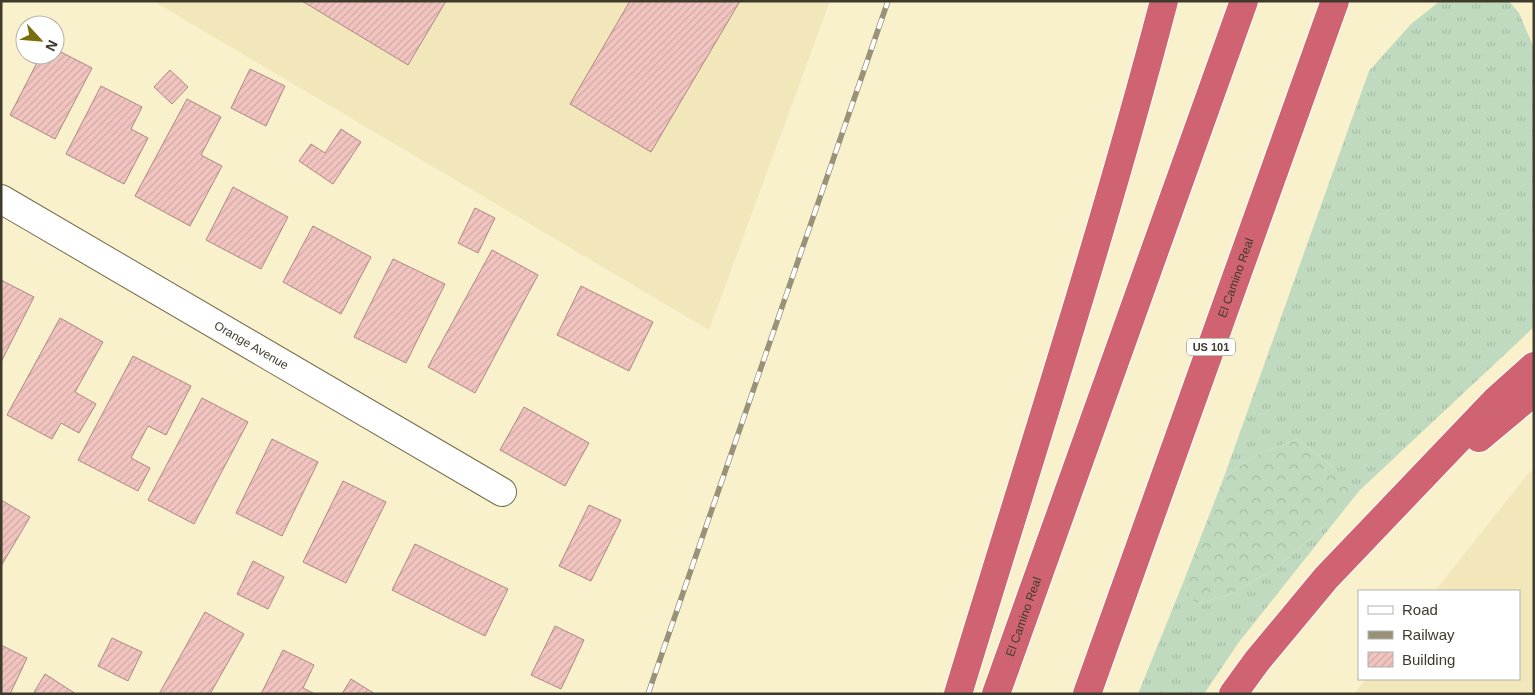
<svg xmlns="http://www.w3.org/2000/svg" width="1535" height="695" viewBox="0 0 1535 695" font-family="Arial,sans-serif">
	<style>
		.built { fill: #f2e7ba }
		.grass { fill: url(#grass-tufts) }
		.forest { fill: url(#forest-crowns) }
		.building { fill: url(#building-hatch); stroke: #ae8784 }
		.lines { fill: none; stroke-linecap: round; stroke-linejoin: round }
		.minor-casing { stroke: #736b4a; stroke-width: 30 }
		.motorway-casing { stroke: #fff; stroke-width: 30 }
		.minor { stroke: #fff; stroke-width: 28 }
		.motorway { stroke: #cf6372; stroke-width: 28 }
		.rail-casing { stroke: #989279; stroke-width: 5.5 }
		.rail { stroke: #fff; stroke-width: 4; stroke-dasharray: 11; stroke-linecap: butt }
		.labels { text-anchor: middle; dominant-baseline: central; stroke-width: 5; stroke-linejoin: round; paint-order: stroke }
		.shield { fill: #fff; stroke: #78766b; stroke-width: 1 }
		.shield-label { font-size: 11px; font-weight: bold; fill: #3e3b2c }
		.street-label { font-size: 12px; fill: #3e3b2c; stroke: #fff }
	</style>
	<defs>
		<pattern id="grass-tufts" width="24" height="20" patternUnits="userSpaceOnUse" patternTransform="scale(1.25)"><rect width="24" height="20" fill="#c0dac0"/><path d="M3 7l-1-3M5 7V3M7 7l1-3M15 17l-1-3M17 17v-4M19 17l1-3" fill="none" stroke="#a6bca5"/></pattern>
		<pattern id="forest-crowns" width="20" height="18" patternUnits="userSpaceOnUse" patternTransform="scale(1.25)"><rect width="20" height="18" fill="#c0dac0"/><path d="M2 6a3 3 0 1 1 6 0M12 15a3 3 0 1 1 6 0" fill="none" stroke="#a6bca5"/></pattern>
		<pattern id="building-hatch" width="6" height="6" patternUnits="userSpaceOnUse" patternTransform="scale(1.25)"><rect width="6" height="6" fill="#f1c4c0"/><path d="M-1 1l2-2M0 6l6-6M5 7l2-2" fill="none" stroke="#d0a9a5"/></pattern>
	</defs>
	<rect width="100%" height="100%" fill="#f9f1cc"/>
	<!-- built -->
	<g class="built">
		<polygon points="153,1 830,1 709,330"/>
		<polygon points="1534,469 1534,694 1354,694 1366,679 1519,679 1519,591 1435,591 1527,475"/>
	</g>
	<!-- grass -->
	<polygon class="grass" points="1440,1 1509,1 1519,13 1534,48 1534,327 1359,491 1239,642 1204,694 1138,694 1183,583 1195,604 1229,595 1276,568 1321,529 1358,491 1332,466 1297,439 1255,456 1224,477 1369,71 1411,24"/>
	<!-- forest -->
	<polygon class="forest" points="1297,439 1332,466 1359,491 1321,529 1276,568 1229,595 1195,604 1183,583 1224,477 1255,456"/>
	<!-- building -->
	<g class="building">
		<polygon points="302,1 446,1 408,65"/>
		<polygon points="630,1 740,1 651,152 570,104"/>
		<polygon points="55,49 92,68 55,139 10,115 41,55 55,55"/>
		<polygon points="250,69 285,86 266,126 231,108"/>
		<polygon points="170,70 188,87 172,104 154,87"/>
		<polygon points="101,86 142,107 131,129 148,138 124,184 66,154"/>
		<polygon points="187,99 221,117 201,155 222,166 190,226 135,196"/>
		<polygon points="341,129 361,142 333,184 299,161 311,144 325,153"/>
		<polygon points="233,187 288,217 261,269 206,240"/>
		<polygon points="475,208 495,218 478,253 458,243"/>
		<polygon points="313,226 371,257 341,314 283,282"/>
		<polygon points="492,250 538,275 475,393 428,367"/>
		<polygon points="393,259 445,284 406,363 354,337"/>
		<polygon points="1,280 34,297 1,362"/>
		<polygon points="581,286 653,322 629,371 557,335"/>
		<polygon points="60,318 103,342 75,392 96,404 79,433 61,423 52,439 7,415"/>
		<polygon points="133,356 191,386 166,435 148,426 131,458 150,468 138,491 78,460"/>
		<polygon points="202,398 248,422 194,524 148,500"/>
		<polygon points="524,407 589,443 565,486 500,450"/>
		<polygon points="272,439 318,462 282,536 236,513"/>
		<polygon points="343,481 386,502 346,583 303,562"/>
		<polygon points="1,500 30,517 1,566"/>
		<polygon points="589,505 621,520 591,581 559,566"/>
		<polygon points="415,544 508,589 485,636 392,590"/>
		<polygon points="253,561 284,577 268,609 237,594"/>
		<polygon points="205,612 244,634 210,694 159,694"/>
		<polygon points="555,626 584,640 561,689 531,675"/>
		<polygon points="112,638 142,652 128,681 98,666"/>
		<polygon points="1,645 27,658 10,694 1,694"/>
		<polygon points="283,650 314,665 303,688 315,694 261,694"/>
		<polygon points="45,674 76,694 33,694"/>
		<polygon points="351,679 375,694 342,694"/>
	</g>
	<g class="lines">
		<!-- minor casing -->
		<g class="minor-casing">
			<g id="minor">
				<path id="s1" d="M 1,199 L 502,492"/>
			</g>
		</g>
		<!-- motorway casing -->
		<g class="motorway-casing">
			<g id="motorway">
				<polyline points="1479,438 1534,392"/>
				<path d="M 958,694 C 1028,463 1103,234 1164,1"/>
				<path id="s2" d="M 996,694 L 1244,1"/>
				<path id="s3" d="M 1087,694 L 1335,1"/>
				<polyline points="1233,694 1257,661 1326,578 1496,400 1534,366"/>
			</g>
		</g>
		<!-- minor -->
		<use href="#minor" class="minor"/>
		<!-- motorway -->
		<use href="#motorway" class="motorway"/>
		<!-- rail casing -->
		<g class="rail-casing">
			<polyline id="rail" points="648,694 888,1"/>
		</g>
		<!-- rail -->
		<use href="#rail" class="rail"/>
	</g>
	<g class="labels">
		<!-- shield labels -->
		<rect class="shield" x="1187" y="338.5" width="48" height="17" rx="4"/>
		<g class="shield-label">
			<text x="1211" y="347">US 101</text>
		</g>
		<!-- street labels -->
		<g class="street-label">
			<text stroke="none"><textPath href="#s3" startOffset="442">El Camino Real</textPath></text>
			<text stroke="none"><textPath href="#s1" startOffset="290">Orange Avenue</textPath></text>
			<text stroke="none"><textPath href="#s2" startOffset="82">El Camino Real</textPath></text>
		</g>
	</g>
	<!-- border -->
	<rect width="1535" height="695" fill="none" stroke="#3e3b2c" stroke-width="5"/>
	<!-- legend -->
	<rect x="1358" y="590" width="162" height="90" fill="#ffffff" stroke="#b2b1ab"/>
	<rect x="1368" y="606" width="25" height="8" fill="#ffffff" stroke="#b2b1ab"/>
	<text x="1402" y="615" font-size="15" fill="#3e3b2c">Road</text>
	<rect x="1368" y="631" width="25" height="8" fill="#989279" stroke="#b2b1ab"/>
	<text x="1402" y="640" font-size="15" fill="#3e3b2c">Railway</text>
	<rect x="1368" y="652" width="25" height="15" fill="url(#building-hatch)" stroke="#b2b1ab"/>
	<text x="1402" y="665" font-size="15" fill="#3e3b2c">Building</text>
	<!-- north arrow -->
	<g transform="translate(40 40) rotate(116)"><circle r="24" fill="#ffffff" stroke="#b2b1ab"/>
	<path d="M0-4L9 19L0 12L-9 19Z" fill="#786e0a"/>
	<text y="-8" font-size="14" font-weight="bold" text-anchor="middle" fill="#3e3b2c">N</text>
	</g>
</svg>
